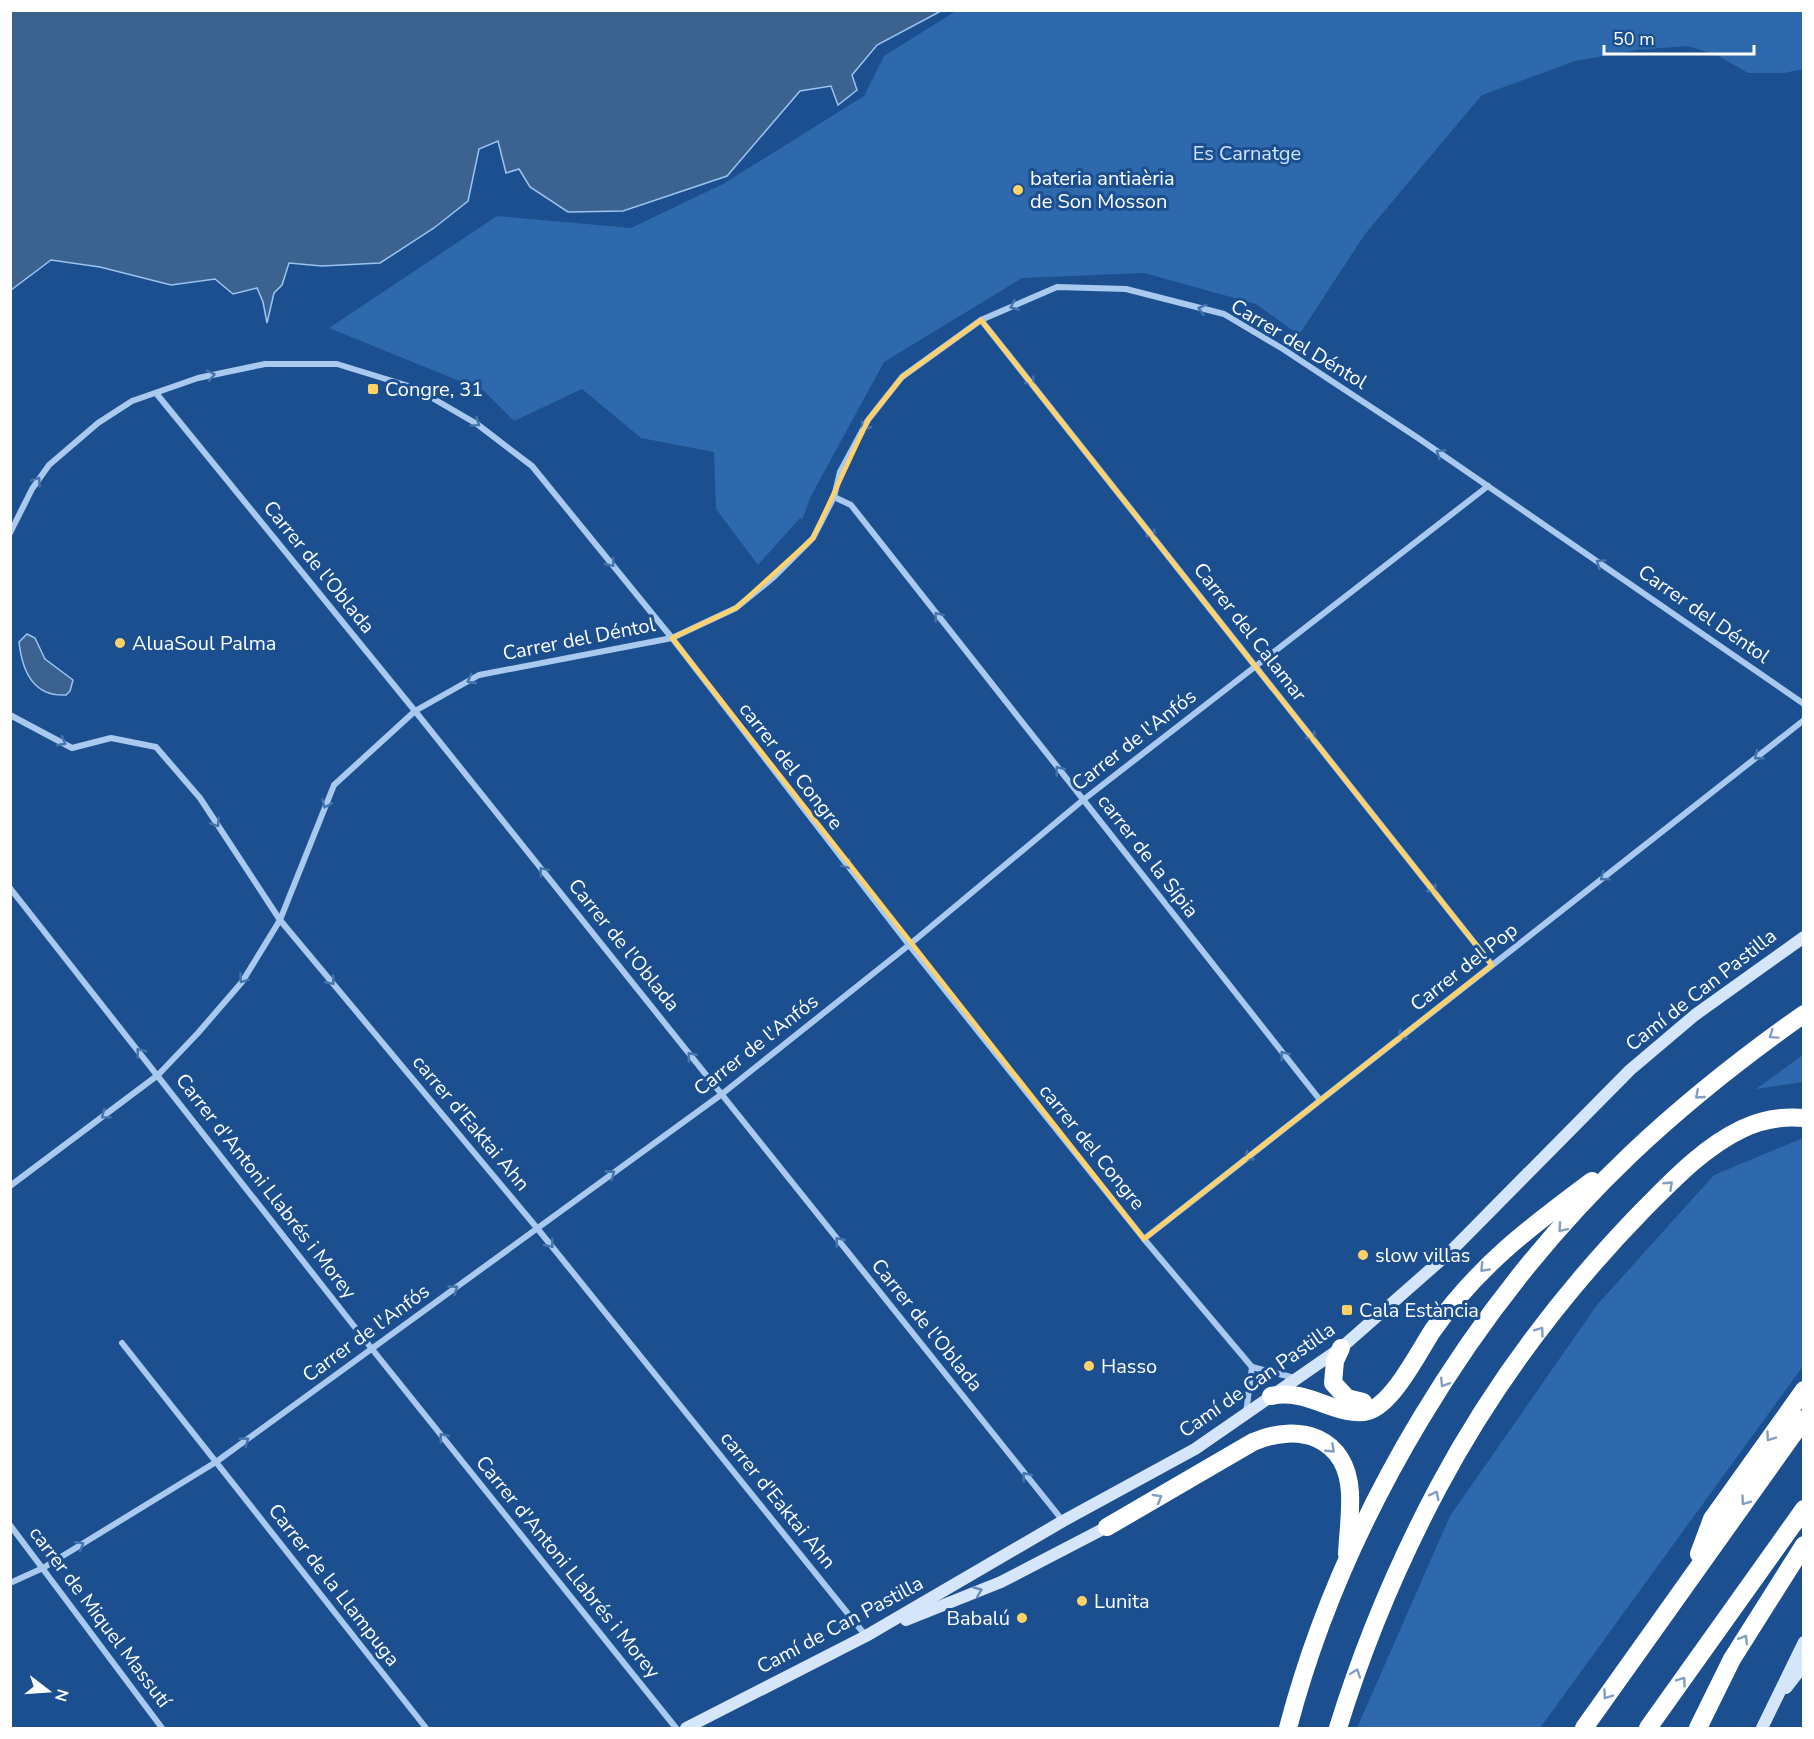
<svg xmlns="http://www.w3.org/2000/svg" width="1814" height="1739" viewBox="0 0 1814 1739" font-family="'Nunito Sans',sans-serif">
	<style>
		.green { fill: #2e69ad }
		.water { fill: #3c6290; stroke: #9cc4f0; stroke-width: 1.5 }
		.lines { fill: none; stroke-linecap: round; stroke-linejoin: round }
		.street { stroke: #a9c9ee; stroke-width: 6 }
		.secondary { stroke: #d6e6fa; stroke-width: 12 }
		.highway { stroke: #fff; stroke-width: 18 }
		.oneway { stroke: #4674ac }
		.oneway2 { stroke: #829ec1 }
		.oneway3 { stroke: #668bba }
		.marked { fill: none; stroke: #ffd166; stroke-width: 4.5; stroke-linejoin: round }
		.poi-dot { fill: #ffd166; stroke: #1b4f8f; stroke-width: 2 }
		.labels { text-anchor: middle; dominant-baseline: central; stroke-width: 6; stroke-linejoin: round; paint-order: stroke }
		.park-label { font-size: 20px; fill: #cfe3fa; stroke: #1b4f8f }
		.poi-label { font-size: 20px; fill: #fff; stroke: #1b4f8f; text-anchor: start }
		.street-label { font-size: 20px; fill: #fff; stroke: #1b4f8f }
	</style>
	<rect width="100%" height="100%" fill="#1b4f8f"/>
	<!-- green -->
	<g class="green">
		<polygon points="956,11 1803,11 1803,69 1784,73 1748,73 1715,54 1687,46 1637,50 1575,61 1482,95 1365,234 1299,335 1256,304 1144,273 1022,278 884,362 811,496 802,520 800,518 758,565 716,509 714,452 641,438 582,389 514,421 484,391 329,328 497,216 631,228 723,184 864,96 884,56"/>
		<polygon points="1803,1055 1803,1082 1756,1089"/>
		<polygon points="1803,1138 1803,1366 1540,1728 1357,1728 1450,1516 1597,1305 1714,1175"/>
	</g>
	<!-- water -->
	<g class="water">
		<polygon points="11,10 941,10 941,11 877,45 852,75 857,90 838,105 831,86 800,91 727,176 623,211 568,212 530,187 519,169 506,173 498,141 479,149 468,201 434,228 380,263 322,266 289,263 282,285 274,293 267,323 263,302 257,288 233,294 215,279 171,285 100,267 51,260 11,290"/>
		<path d="M 27,634 L 35,638 L 45,659 L 73,680 L 70,691 L 66,695 C 33,697 22,670 19,642 Z"/>
	</g>
	<g class="lines">
		<!-- street -->
		<g class="street">
			<polyline points="981,320 1492,965"/>
			<polyline points="156,393 415,711 1063,1521"/>
			<polyline points="834,497 851,505 1320,1100"/>
			<polyline points="10,533 32,489 49,465 98,423 132,401 198,378 265,364 337,364 415,388 477,424 532,466 672,638 909,945 1144,1239 1252,1367 1295,1378"/>
			<polyline points="10,715 72,748 111,738 156,747 200,798 280,920 537,1228 866,1636"/>
			<polyline points="10,888 372,1349 676,1728"/>
			<polyline points="10,1186 158,1075 198,1033 242,982 280,920 334,785 415,711 479,675 672,638 736,608 774,577 813,538 834,497 840,472 868,420 902,377 981,320 1057,287 1126,289 1224,314 1283,349 1418,438 1804,704"/>
			<polyline points="1144,1239 1804,720"/>
			<polyline points="122,1343 426,1728"/>
			<polyline points="1246,1413 1252,1367"/>
			<polyline points="10,1525 162,1728"/>
			<polyline points="10,1583 43,1568 216,1462 722,1094 909,945 1083,800 1488,486"/>
		</g>
		<!-- secondary -->
		<g class="secondary">
			<polyline points="906,1620 1001,1582 1107,1527"/>
			<polyline points="1786,1688 1804,1665"/>
			<polyline points="686,1728 866,1636 1063,1521 1195,1449 1341,1348 1449,1253 1630,1070 1695,1015 1804,937"/>
			<polyline points="1762,1728 1804,1642"/>
		</g>
		<!-- highway -->
		<g class="highway">
			<polyline points="1341,1348 1335,1361 1333,1383 1347,1398 1363,1402"/>
			<path d="M 1271,1396 C 1306,1387 1340,1419 1368,1411 C 1393,1404 1419,1351 1433,1330 C 1478,1266 1530,1227 1592,1181"/>
			<path d="M 1107,1527 L 1253,1442 C 1300,1422 1347,1437 1350,1493 C 1351,1513 1348,1534 1347,1554"/>
			<polyline points="1699,1554 1712,1519 1804,1390"/>
			<path d="M 1288,1728 C 1343,1518 1473,1304 1631,1154 C 1685,1103 1743,1057 1804,1014"/>
			<path d="M 1338,1728 C 1364,1644 1398,1563 1439,1486 C 1493,1385 1564,1291 1644,1209 C 1673,1180 1704,1147 1742,1129 C 1761,1120 1782,1116 1804,1118"/>
			<polyline points="1584,1728 1804,1419"/>
			<polyline points="1648,1728 1804,1509"/>
			<polyline points="1698,1728 1732,1659 1804,1545"/>
		</g>
	</g>
	<!-- one-way arrows -->
	<defs><path id="oneway-chevron" d="M-2-3.5L2.5 0L-2 3.5" fill="none" stroke-width="1.6" stroke-linecap="round" stroke-linejoin="round" transform="scale(1.5)"/></defs>
	<g class="oneway">
		<use href="#oneway-chevron" transform="translate(1014 306) rotate(156)"/>
		<use href="#oneway-chevron" transform="translate(1202 309) rotate(-165)"/>
		<use href="#oneway-chevron" transform="translate(211 375) rotate(-12)"/>
		<use href="#oneway-chevron" transform="translate(1031 382) rotate(52)"/>
		<use href="#oneway-chevron" transform="translate(476 423) rotate(35)"/>
		<use href="#oneway-chevron" transform="translate(865 427) rotate(120)"/>
		<use href="#oneway-chevron" transform="translate(1440 453) rotate(-146)"/>
		<use href="#oneway-chevron" transform="translate(37 481) rotate(-55)"/>
		<use href="#oneway-chevron" transform="translate(1152 535) rotate(52)"/>
		<use href="#oneway-chevron" transform="translate(611 563) rotate(51)"/>
		<use href="#oneway-chevron" transform="translate(1600 563) rotate(-145)"/>
		<use href="#oneway-chevron" transform="translate(938 616) rotate(-128)"/>
		<use href="#oneway-chevron" transform="translate(471 680) rotate(152)"/>
		<use href="#oneway-chevron" transform="translate(1312 737) rotate(52)"/>
		<use href="#oneway-chevron" transform="translate(62 742) rotate(28)"/>
		<use href="#oneway-chevron" transform="translate(1758 756) rotate(142)"/>
		<use href="#oneway-chevron" transform="translate(1059 770) rotate(-128)"/>
		<use href="#oneway-chevron" transform="translate(326 804) rotate(112)"/>
		<use href="#oneway-chevron" transform="translate(216 823) rotate(57)"/>
		<use href="#oneway-chevron" transform="translate(847 865) rotate(52)"/>
		<use href="#oneway-chevron" transform="translate(543 871) rotate(-129)"/>
		<use href="#oneway-chevron" transform="translate(1604 877) rotate(142)"/>
		<use href="#oneway-chevron" transform="translate(1433 890) rotate(52)"/>
		<use href="#oneway-chevron" transform="translate(243 979) rotate(125)"/>
		<use href="#oneway-chevron" transform="translate(331 981) rotate(50)"/>
		<use href="#oneway-chevron" transform="translate(1401 1036) rotate(142)"/>
		<use href="#oneway-chevron" transform="translate(140 1052) rotate(-128)"/>
		<use href="#oneway-chevron" transform="translate(1284 1055) rotate(-128)"/>
		<use href="#oneway-chevron" transform="translate(691 1056) rotate(-129)"/>
		<use href="#oneway-chevron" transform="translate(105 1115) rotate(143)"/>
		<use href="#oneway-chevron" transform="translate(1248 1157) rotate(142)"/>
		<use href="#oneway-chevron" transform="translate(611 1174) rotate(-36)"/>
		<use href="#oneway-chevron" transform="translate(839 1241) rotate(-129)"/>
		<use href="#oneway-chevron" transform="translate(550 1244) rotate(51)"/>
		<use href="#oneway-chevron" transform="translate(454 1289) rotate(-36)"/>
		<use href="#oneway-chevron" transform="translate(443 1437) rotate(-129)"/>
		<use href="#oneway-chevron" transform="translate(245 1441) rotate(-36)"/>
		<use href="#oneway-chevron" transform="translate(1026 1476) rotate(-129)"/>
		<use href="#oneway-chevron" transform="translate(80 1545) rotate(-31)"/>
	</g>
	<g class="oneway2">
		<use href="#oneway-chevron" transform="translate(1773 1035) rotate(145)"/>
		<use href="#oneway-chevron" transform="translate(1699 1095) rotate(139)"/>
		<use href="#oneway-chevron" transform="translate(1669 1185) rotate(-43)"/>
		<use href="#oneway-chevron" transform="translate(1562 1228) rotate(131)"/>
		<use href="#oneway-chevron" transform="translate(1484 1268) rotate(133)"/>
		<use href="#oneway-chevron" transform="translate(1540 1331) rotate(-54)"/>
		<use href="#oneway-chevron" transform="translate(1444 1383) rotate(122)"/>
		<use href="#oneway-chevron" transform="translate(1770 1437) rotate(125)"/>
		<use href="#oneway-chevron" transform="translate(1331 1449) rotate(43)"/>
		<use href="#oneway-chevron" transform="translate(1435 1495) rotate(-63)"/>
		<use href="#oneway-chevron" transform="translate(1158 1498) rotate(-30)"/>
		<use href="#oneway-chevron" transform="translate(1745 1501) rotate(126)"/>
		<use href="#oneway-chevron" transform="translate(1744 1639) rotate(-58)"/>
		<use href="#oneway-chevron" transform="translate(1356 1673) rotate(-70)"/>
		<use href="#oneway-chevron" transform="translate(1682 1681) rotate(-55)"/>
		<use href="#oneway-chevron" transform="translate(1607 1695) rotate(125)"/>
	</g>
	<use class="oneway3" href="#oneway-chevron" transform="translate(978 1591) rotate(-22)"/>
	<!-- marked area -->
	<path class="marked" d="M 981,320 L 1492,965 L 1144,1239 L 672,638 L 736,608 L 813,538 L 868,420 L 902,377 Z"/>
	<!-- markers -->
	<g class="poi-dot">
		<circle cx="1018" cy="190" r="6"/>
		<rect x="367" y="383" width="12" height="12" rx="3"/>
		<circle cx="120" cy="643" r="6"/>
		<circle cx="1363" cy="1255" r="6"/>
		<rect x="1341" y="1304" width="12" height="12" rx="3"/>
		<circle cx="1089" cy="1366" r="6"/>
		<circle cx="1082" cy="1601" r="6"/>
		<circle cx="1022" cy="1618" r="6"/>
	</g>
	<g class="labels">
		<!-- park labels -->
		<g class="park-label">
			<text x="1247" y="153">Es Carnatge</text>
		</g>
		<!-- poi labels -->
		<g class="poi-label">
			<text x="1030" y="178">bateria antiaèria<tspan x="1030" dy="23">de Son Mosson</tspan></text>
			<text x="385" y="389">Congre, 31</text>
			<text x="132" y="643">AluaSoul Palma</text>
			<text x="1375" y="1255">slow villas</text>
			<text x="1359" y="1310">Cala Estància</text>
			<text x="1101" y="1366">Hasso</text>
			<text x="1094" y="1601">Lunita</text>
			<text x="1010" y="1618" text-anchor="end">Babalú</text>
		</g>
		<!-- street labels -->
		<g class="street-label">
			<text transform="translate(1299 344) rotate(31)">Carrer del Déntol</text>
			<text transform="translate(319 567) rotate(51)">Carrer de l'Oblada</text>
			<text transform="translate(1704 614) rotate(35)">Carrer del Déntol</text>
			<text transform="translate(1250 632) rotate(52)">Carrer del Calamar</text>
			<text transform="translate(579 639) rotate(-11)">Carrer del Déntol</text>
			<text transform="translate(1134 740) rotate(-38)">Carrer de l'Anfós</text>
			<text transform="translate(791 766) rotate(52)">carrer del Congre</text>
			<text transform="translate(1148 856) rotate(52)">carrer de la Sípia</text>
			<text transform="translate(624 945) rotate(51)">Carrer de l'Oblada</text>
			<text transform="translate(1464 967) rotate(-38)">Carrer del Pop</text>
			<text transform="translate(1701 990) rotate(-38)">Camí de Can Pastilla</text>
			<text transform="translate(756 1045) rotate(-38)">Carrer de l'Anfós</text>
			<text transform="translate(471 1123) rotate(50)">carrer d'Eaktai Ahn</text>
			<text transform="translate(1092 1147) rotate(51)">carrer del Congre</text>
			<text transform="translate(266 1186) rotate(52)">Carrer d'Antoni Llabrés i Morey</text>
			<text transform="translate(927 1325) rotate(51)">Carrer de l'Oblada</text>
			<text transform="translate(366 1333) rotate(-36)">Carrer de l'Anfós</text>
			<text transform="translate(1257 1380) rotate(-35)">Camí de Can Pastilla</text>
			<text transform="translate(778 1500) rotate(51)">carrer d'Eaktai Ahn</text>
			<text transform="translate(568 1567) rotate(51)">Carrer d'Antoni Llabrés i Morey</text>
			<text transform="translate(334 1585) rotate(52)">Carrer de la Llampuga</text>
			<text transform="translate(100 1617) rotate(53)">carrer de Miquel Massutí</text>
			<text transform="translate(840 1625) rotate(-28)">Camí de Can Pastilla</text>
		</g>
	</g>
	<!-- border -->
	<rect width="1814" height="1739" fill="none" stroke="#ffffff" stroke-width="24"/>
	<!-- north arrow -->
	<g transform="translate(48 1691) rotate(107)" stroke="#1b4f8f" stroke-width="4.5" paint-order="stroke">
	<path d="M0-4.5L10 22L0 15L-10 22Z" fill="#ffffff"/>
	<text y="-9" font-size="16" font-weight="bold" text-anchor="middle" fill="#ffffff">N</text>
	</g>
	<!-- scale -->
	<path d="M1604 45v9h150v-9" fill="none" stroke="#ffffff" stroke-width="3"/>
	<text x="1613" y="45" font-size="18" fill="#ffffff" stroke="#1b4f8f" stroke-width="4.5" paint-order="stroke">50 m</text>
</svg>
